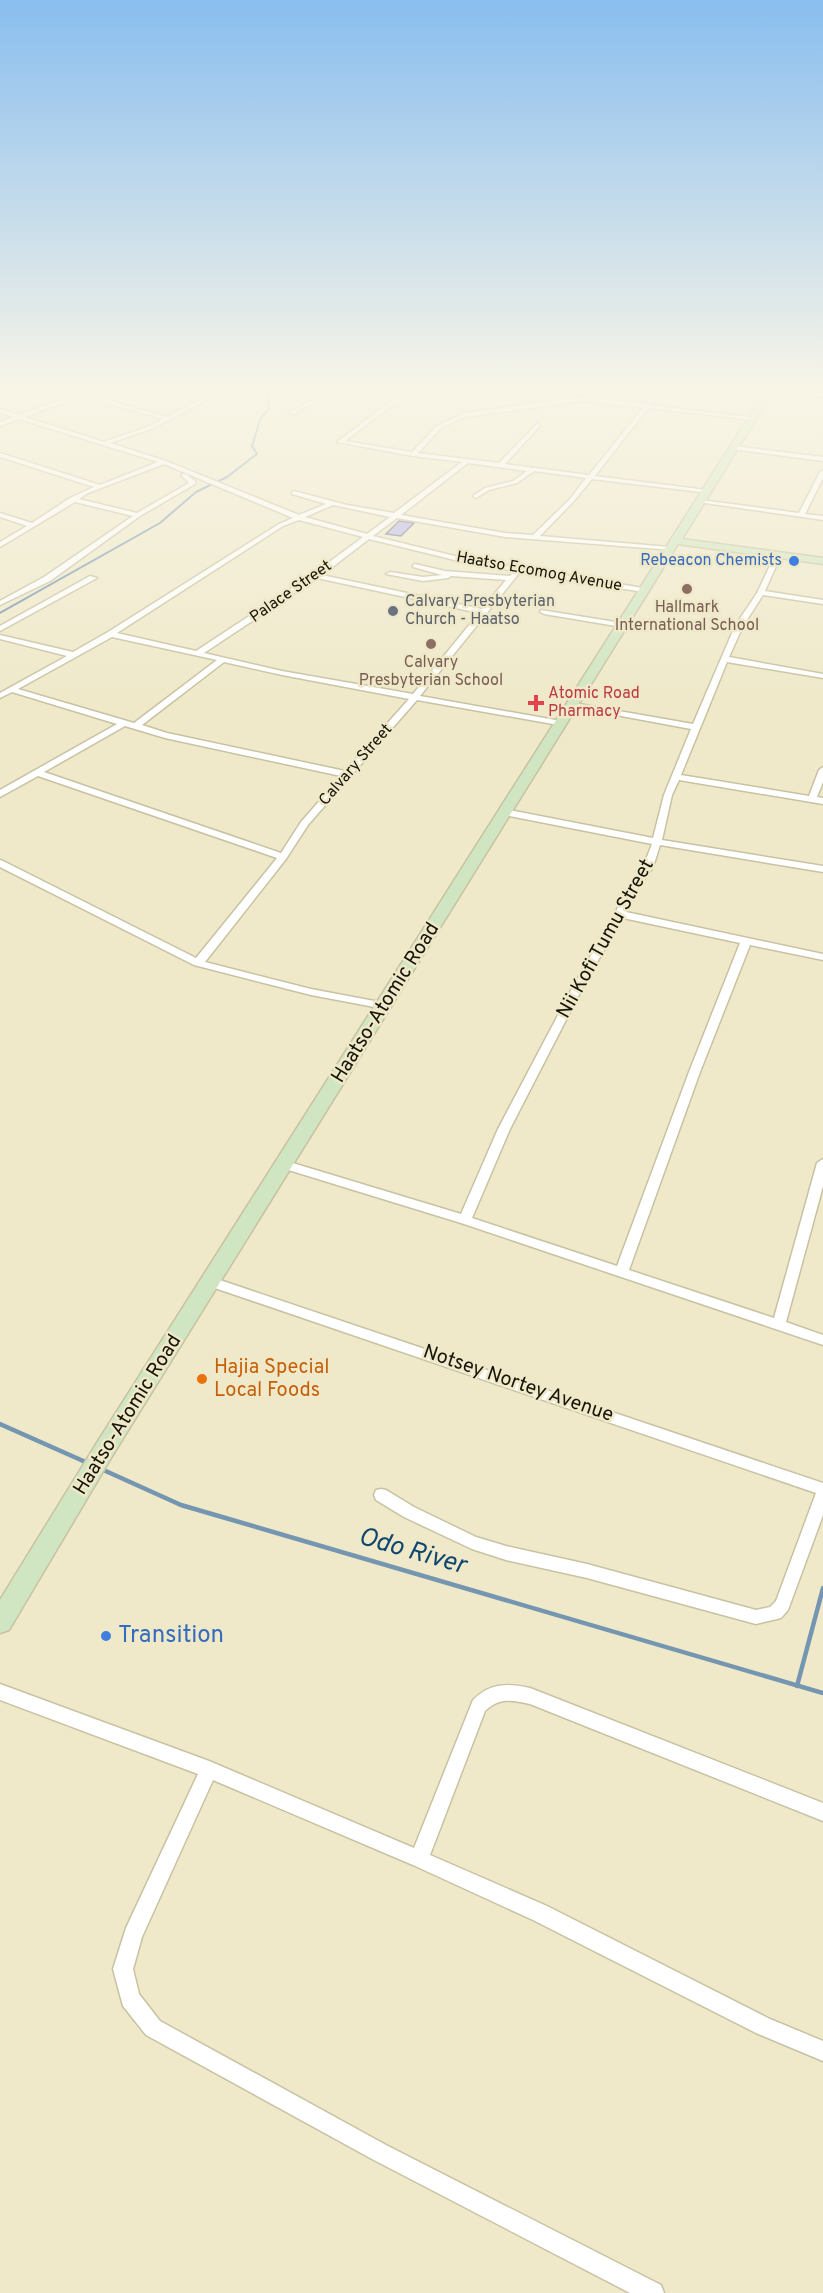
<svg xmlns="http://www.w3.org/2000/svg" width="823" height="2293" viewBox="0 0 823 2293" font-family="Overpass,sans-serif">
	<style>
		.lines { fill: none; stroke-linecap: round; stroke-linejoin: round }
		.stream-far1 { stroke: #7496b1; stroke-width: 2 }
		.stream { stroke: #7496b1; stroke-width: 4.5 }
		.building { fill: #b4b3eb; stroke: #797995; stroke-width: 1.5 }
		.street-casing { stroke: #c7c2a2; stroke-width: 3 }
		.secondary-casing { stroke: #c7c2a2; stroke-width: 3 }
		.street { fill: #fff; fill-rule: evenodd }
		.secondary { fill: #d0e6c2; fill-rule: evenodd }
		.shop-dot { fill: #3f7fe0; stroke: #efe9c9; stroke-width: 2 }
		.education-dot { fill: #8d6e63; stroke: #efe9c9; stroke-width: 2 }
		.worship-dot { fill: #6b7280; stroke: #efe9c9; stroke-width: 2 }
		.health-dot { fill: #e0444e; stroke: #efe9c9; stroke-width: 2 }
		.food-dot { fill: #e8710a; stroke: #efe9c9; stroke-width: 2 }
		.labels { text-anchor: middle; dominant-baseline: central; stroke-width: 5; stroke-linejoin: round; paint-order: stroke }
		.far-shop-label { font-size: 16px; fill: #366cbe; stroke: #efe9c9; text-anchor: end }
		.far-street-label { font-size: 16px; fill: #171509; stroke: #efe9c9 }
		.far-worship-label { font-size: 16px; fill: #5b616d; stroke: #efe9c9; text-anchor: start }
		.far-education-label { font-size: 16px; fill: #785e54; stroke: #efe9c9 }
		.far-health-label { font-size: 16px; fill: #be3a42; stroke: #efe9c9; text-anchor: start }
		.street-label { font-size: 20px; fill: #171509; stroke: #efe9c9 }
		.food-label { font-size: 20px; fill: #c56008; stroke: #efe9c9; text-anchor: start }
		.near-shop-label { font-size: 24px; fill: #366cbe; stroke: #efe9c9; text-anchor: start }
		.near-water-label { font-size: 26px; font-style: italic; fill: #0e466e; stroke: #efe9c9 }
	</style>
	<rect width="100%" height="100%" fill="#efe9c9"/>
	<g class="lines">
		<!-- stream-far1 -->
		<polyline class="stream-far1" points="0,613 160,523 196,492 227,477 257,454 252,446 260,420 269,408 267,395 260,385"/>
		<!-- stream -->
		<g class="stream">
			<polyline points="0,1424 90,1464"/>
			<polyline points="99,1468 181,1505 823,1693"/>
			<polyline points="797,1686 823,1588"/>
		</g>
	</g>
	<!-- building -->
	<polygon class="building" points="399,521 414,523 401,536 386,534"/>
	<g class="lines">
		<!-- street casing -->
		<g class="street-casing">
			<g id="street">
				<path d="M 47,385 C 57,385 65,390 74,390 C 81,390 87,385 95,385 L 80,392 L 167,417 L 214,392 L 189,385 L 199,385 L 218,390 L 227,385 L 235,385 L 154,428 L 110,443 L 166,461 L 299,515 L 326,504 L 292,494 L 292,492 L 294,491 L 347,505 L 394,513 L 462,462 L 413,456 L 337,442 L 390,402 L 447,385 L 457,385 L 394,404 L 345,441 L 412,452 L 437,426 L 464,413 L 581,397 L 646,404 L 661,385 L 667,385 L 651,405 L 756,418 L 753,420 L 648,408 L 595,476 L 707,490 L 710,492 L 709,493 L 592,479 L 574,501 L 540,536 L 670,547 L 672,548 L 672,550 L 505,537 L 397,518 L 373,536 L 467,559 L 643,588 L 647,590 L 643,592 L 520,572 L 420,696 L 561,721 L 564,722 L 564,726 L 417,700 L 308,825 L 286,859 L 205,962 L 311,989 L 385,1003 L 390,1006 L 389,1008 L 385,1009 L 311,995 L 194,965 L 0,867 L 0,860 L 3,861 L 196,958 L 277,858 L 38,776 L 0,797 L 0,790 L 117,724 L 12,692 L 0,698 L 0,693 L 67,656 L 0,639 L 0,635 L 73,652 L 108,632 L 279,524 L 293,518 L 164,464 L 88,493 L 79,499 L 137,513 L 189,483 L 182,476 L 182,474 L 186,474 L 195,481 L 195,484 L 140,516 L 50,581 L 0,605 L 0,601 L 44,577 L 133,516 L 75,502 L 0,547 L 0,542 L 27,526 L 0,517 L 0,513 L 32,523 L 70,498 L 94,487 L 0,457 L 0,453 L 100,485 L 158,462 L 19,419 L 0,426 L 0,422 L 13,417 L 0,413 L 0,409 L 19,415 L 76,394 ZM 81,396 L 163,419 L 150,426 L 104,442 L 25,417 ZM 581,401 L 643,408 L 589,475 L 505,464 L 540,426 L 538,423 L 499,463 L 418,453 L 441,428 L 465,417 ZM 468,463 L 527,471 L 513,481 L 485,488 L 474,495 L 474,497 L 476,498 L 489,490 L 517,483 L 534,471 L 586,478 L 570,499 L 533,535 L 505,533 L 401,515 ZM 333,505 L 390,517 L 367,534 L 305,517 ZM 299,520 L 363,537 L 313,574 L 196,651 L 117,633 L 283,526 ZM 369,539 L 467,563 L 514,571 L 510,576 L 445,571 L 415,564 L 413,565 L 413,567 L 442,575 L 423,577 L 390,572 L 386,574 L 423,581 L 448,578 L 451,576 L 506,580 L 482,609 L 322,575 ZM 317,578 L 479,613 L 413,694 L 282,671 L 204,653 ZM 112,637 L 217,660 L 134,723 L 18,689 ZM 224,662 L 282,675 L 409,699 L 345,771 L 167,733 L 142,725 ZM 125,726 L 165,738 L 341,776 L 301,822 L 281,853 L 44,772 Z"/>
				<polygon points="341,385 349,385 293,414 288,413"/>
				<polygon points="771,387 823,393 823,397 769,390"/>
				<polygon points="734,446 823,457 823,461 732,449"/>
				<polygon points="823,470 823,478 805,514 823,516 823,520 698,502 701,500 799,513 820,472"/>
				<path d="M 778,553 L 781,555 L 765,591 L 823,600 L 823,604 L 763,595 L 743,626 L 729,657 L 823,674 L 823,678 L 727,662 L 681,775 L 809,796 L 819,770 L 823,767 L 823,782 L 817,797 L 823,798 L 823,804 L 679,780 L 672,795 L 662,840 L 823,866 L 823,872 L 660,845 L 653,867 L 634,893 L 626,912 L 823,954 L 823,960 L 750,945 L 700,1072 L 629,1270 L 774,1318 L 817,1163 L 823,1159 L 823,1186 L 786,1322 L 823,1335 L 823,1345 L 461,1223 L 282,1168 L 280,1165 L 286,1161 L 461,1214 L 498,1129 L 576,981 L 615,914 L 624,893 L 643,867 L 652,844 L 504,815 L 499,812 L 504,809 L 653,838 L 664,795 L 691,729 L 573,707 L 569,705 L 573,703 L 693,724 L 735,626 L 757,593 L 775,555 ZM 623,918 L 740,943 L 689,1072 L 617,1266 L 472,1218 L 510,1129 L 586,981 Z"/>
				<polygon points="90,576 97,578 0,631 0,626"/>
				<polygon points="541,610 622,623 626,625 622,627 544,614 540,612"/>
				<polygon points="211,1277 823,1483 823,1515 788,1610 781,1618 756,1624 587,1578 506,1560 472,1549 404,1517 376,1500 374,1495 376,1490 381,1489 386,1490 414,1507 476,1537 506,1546 587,1564 756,1610 770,1607 776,1601 816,1493 206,1285 204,1282 206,1279"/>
				<path d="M 0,1684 L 209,1761 L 414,1848 L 473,1700 C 490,1683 508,1683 530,1688 L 823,1803 L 823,1821 L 530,1704 C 512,1700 499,1697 485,1711 L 430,1855 L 547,1906 L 770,2019 L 823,2041 L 823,2061 L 756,2033 L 533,1920 L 413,1865 L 213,1780 L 142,1937 L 133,1969 L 139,1994 L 160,2021 L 386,2145 L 661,2285 L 664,2293 L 630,2293 L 372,2159 L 146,2035 L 123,2006 L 113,1969 L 126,1928 L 198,1774 L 0,1700 Z"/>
			</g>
		</g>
		<!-- secondary casing -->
		<g class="secondary-casing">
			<polygon id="secondary" points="769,385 777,385 682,539 823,558 823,564 678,544 114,1453 9,1630 0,1633 0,1600 98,1441"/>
		</g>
		<!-- street -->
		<use href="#street" class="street"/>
		<!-- secondary -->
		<use href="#secondary" class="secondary"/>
	</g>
	<!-- sky -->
	<linearGradient id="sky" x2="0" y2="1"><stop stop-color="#89beef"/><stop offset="0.55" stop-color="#f8f5e7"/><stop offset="1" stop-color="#f8f5e7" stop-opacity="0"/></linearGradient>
	<rect width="823" height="706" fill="url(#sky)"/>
	<!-- markers -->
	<g class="shop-dot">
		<circle cx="794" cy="561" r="6"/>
		<circle cx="106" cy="1636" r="6"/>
	</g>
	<g class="education-dot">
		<circle cx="687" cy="589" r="6"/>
		<circle cx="431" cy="644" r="6"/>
	</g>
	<circle class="worship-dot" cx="393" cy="611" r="6"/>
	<path class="health-dot" d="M533 694h6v6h6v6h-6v6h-6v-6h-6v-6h6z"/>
	<circle class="food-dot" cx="202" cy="1379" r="6"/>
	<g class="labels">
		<!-- far-shop labels -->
		<g class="far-shop-label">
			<text x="782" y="561">Rebeacon Chemists</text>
		</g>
		<!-- far-street labels -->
		<g class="far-street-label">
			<text transform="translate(539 572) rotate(10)">Haatso Ecomog Avenue</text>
			<text transform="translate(291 592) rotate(-35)">Palace Street</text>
			<text transform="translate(356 765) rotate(-49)">Calvary Street</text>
		</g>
		<!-- far-worship labels -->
		<g class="far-worship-label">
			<text x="405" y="602">Calvary Presbyterian<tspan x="405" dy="18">Church - Haatso</tspan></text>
		</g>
		<!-- far-education labels -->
		<g class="far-education-label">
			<text x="687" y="608">Hallmark<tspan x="687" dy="18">International School</tspan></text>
			<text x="431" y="663">Calvary<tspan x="431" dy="18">Presbyterian School</tspan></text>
		</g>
		<!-- far-health labels -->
		<g class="far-health-label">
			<text x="548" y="694">Atomic Road<tspan x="548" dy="18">Pharmacy</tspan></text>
		</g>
		<!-- street labels -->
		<g class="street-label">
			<text transform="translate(606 939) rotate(-61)">Nii Kofi Tumu Street</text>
			<text transform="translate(386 1003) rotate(-58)">Haatso-Atomic Road</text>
			<text transform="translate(518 1384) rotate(19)">Notsey Nortey Avenue</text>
			<text transform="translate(128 1415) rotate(-58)">Haatso-Atomic Road</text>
		</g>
		<!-- food labels -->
		<g class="food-label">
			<text x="214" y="1368">Hajia Special<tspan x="214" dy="23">Local Foods</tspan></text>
		</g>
		<!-- near-shop labels -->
		<g class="near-shop-label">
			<text x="118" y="1636">Transition</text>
		</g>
		<!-- near-water labels -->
		<g class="near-water-label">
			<text transform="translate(412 1552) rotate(16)">Odo River</text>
		</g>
	</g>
</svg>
